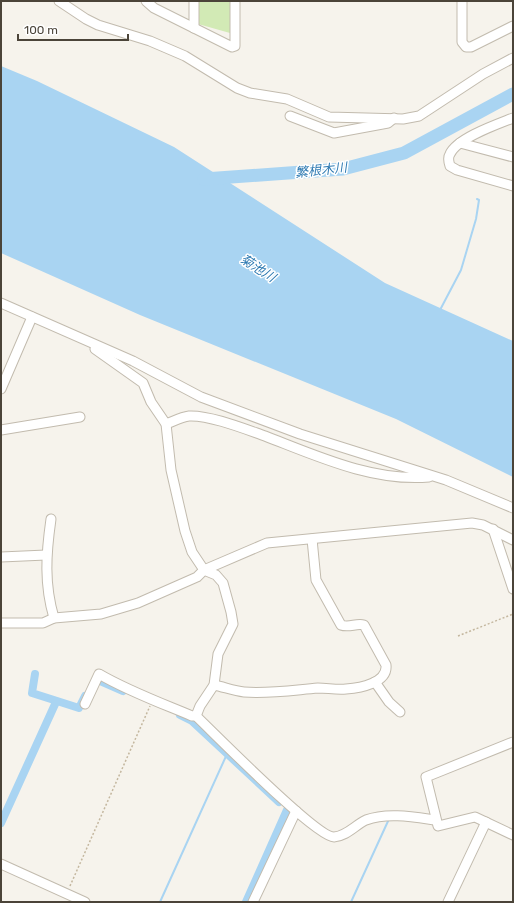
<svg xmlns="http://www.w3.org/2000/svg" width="514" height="903" viewBox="0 0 514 903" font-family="Rubik,'Noto Sans JP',sans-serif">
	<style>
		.green { fill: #d2eab5 }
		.water { fill: #a9d4f2 }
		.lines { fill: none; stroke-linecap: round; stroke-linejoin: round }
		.stream { stroke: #a9d4f2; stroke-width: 2 }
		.canal { stroke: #a9d4f2; stroke-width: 8 }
		.river { stroke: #a9d4f2; stroke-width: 13 }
		.minor-casing { stroke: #c2bbae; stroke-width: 11 }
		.path { stroke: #c4b79f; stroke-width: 1.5; stroke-dasharray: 2 2; stroke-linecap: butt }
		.minor { stroke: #fff; stroke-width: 9 }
		.labels { text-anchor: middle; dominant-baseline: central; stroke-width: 3; stroke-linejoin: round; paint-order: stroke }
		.water-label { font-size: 13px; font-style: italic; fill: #2e7ab2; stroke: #fff }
	</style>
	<rect width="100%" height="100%" fill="#f6f3ec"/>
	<!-- green -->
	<polygon class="green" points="198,1 230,1 230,33 198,24"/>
	<!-- water -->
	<polygon class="water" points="1,66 37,81 174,147 385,283 513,341 513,477 396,419 140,315 1,253"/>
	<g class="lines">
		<!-- stream -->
		<g class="stream">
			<polyline points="440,310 461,270 476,219 479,200 477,199"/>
			<polyline points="160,902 227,754"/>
			<polyline points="351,902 389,819"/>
		</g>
		<!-- canal -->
		<g class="canal">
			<polyline points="35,674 32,693 79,708 85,696"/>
			<polyline points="98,680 123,691"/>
			<polyline points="180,715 192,721 279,802"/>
			<polyline points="1,823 56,702"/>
			<polyline points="246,902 287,810"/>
		</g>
		<!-- river -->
		<polyline class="river" points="204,179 343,169 404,153 513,94"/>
		<!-- minor casing -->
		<g class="minor-casing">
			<g id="minor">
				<polyline points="59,1 86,19 98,25 150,41 185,56 237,88 250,93 287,99 329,117 403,119 419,116 483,74 513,58"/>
				<polyline points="146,1 154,8 232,47 235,46 235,1"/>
				<polyline points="462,1 462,42 466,47 471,47 513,26"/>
				<polyline points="194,28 194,1"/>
				<polyline points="290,116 334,133 388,123 394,118"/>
				<path d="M 513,118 C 498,124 457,138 450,154 C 448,157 449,163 450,166 L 457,170 L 513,186"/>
				<polyline points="460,143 513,157"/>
				<polyline points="1,303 133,361 201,397 300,434 446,480 513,508"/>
				<polyline points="95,349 143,383 151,402 166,424 171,470 185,531 192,552 204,570 216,575 223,583 231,612 233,624 218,654 214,685 200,706 196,716"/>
				<polyline points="1,389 32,317"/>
				<path d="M 166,424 C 172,422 181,417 189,416 C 210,415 245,429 265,436 C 317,456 373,482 429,477"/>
				<polyline points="1,430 80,417"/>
				<path d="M 51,519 C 46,554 44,584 54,618"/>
				<polyline points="493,529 513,589"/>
				<polyline points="1,557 46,555"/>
				<polyline points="1,623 43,623 54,618 101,614 138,603 197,577 204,570 267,543 472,523 483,525 513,540"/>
				<polyline points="375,682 389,702 400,712"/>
				<path d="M 214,685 C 224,687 234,691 244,692 C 269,694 294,690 318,688 C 327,688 337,690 346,689 C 360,688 388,683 386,665 L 364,625 C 356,623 349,628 341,625 L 316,580 L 312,539"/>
				<path d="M 85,704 L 99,674 C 128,691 161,703 192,716 L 196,716 C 215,734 316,837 334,837 C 347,836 355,825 366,820 C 387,812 414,817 435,820"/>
				<polyline points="513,742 426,777 438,826 475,817 513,835"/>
				<polyline points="1,864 85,902"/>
				<polyline points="253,902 296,811"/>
				<polyline points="448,902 486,822"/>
			</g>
		</g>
		<!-- path -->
		<g class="path">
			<polyline points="458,636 513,614"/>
			<polyline points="70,886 150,706"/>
		</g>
		<!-- minor -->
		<use href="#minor" class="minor"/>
	</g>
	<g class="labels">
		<!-- water labels -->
		<g class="water-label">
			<text transform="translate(321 170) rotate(-6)">繁根木川</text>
			<text transform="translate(258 268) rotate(33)">菊池川</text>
		</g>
	</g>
	<!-- border -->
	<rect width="514" height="903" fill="none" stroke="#4b4439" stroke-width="4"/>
	<!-- scale -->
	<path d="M18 34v6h110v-6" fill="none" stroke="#4b4439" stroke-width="2"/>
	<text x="24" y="34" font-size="12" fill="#4b4439" stroke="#ffffff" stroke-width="3" paint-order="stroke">100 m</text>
</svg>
